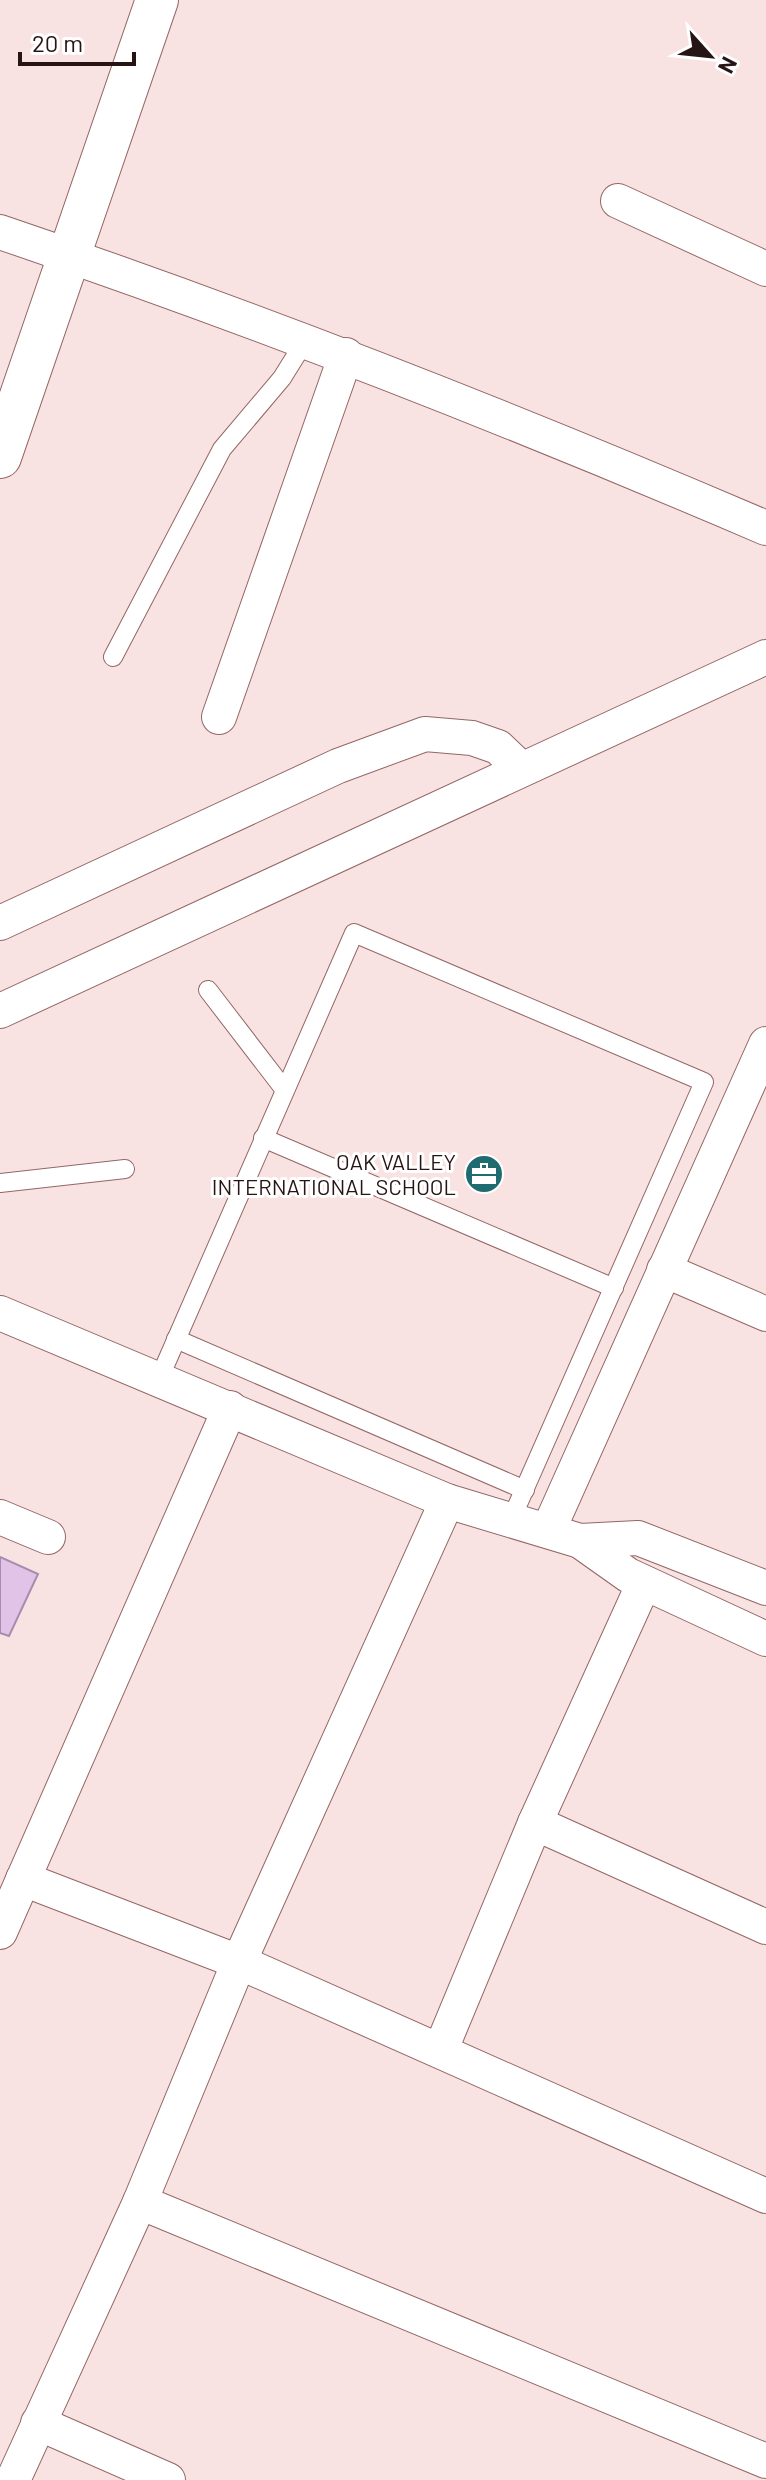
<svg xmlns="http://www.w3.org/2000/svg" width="766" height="2480" viewBox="0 0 766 2480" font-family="Barlow,sans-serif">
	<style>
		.building { fill: #e1c3e8; stroke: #a88bae; stroke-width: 2 }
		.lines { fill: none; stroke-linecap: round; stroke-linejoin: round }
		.service-casing { stroke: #946665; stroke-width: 20 }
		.minor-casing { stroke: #946665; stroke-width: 36 }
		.tertiary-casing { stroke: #946665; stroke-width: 44 }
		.service { stroke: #fff; stroke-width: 18 }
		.minor { stroke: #fff; stroke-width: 34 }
		.tertiary { stroke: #fff; stroke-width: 42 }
		.labels { text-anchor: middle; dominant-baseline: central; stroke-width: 6; stroke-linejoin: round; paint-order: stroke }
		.poi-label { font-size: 22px; fill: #271515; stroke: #fff; text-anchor: end }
	</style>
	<rect width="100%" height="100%" fill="#f8e3e2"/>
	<!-- building -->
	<polygon class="building" points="0,1557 38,1574 9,1636 0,1633"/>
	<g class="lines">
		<!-- service casing -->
		<g class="service-casing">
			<g id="service">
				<polyline points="113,657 222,449 282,378 305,341"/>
				<polyline points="208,990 284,1089"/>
				<polyline points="263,1138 614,1288"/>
				<polyline points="0,1183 125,1169"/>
				<polyline points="176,1339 525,1490"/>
				<polyline points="159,1379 354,933 704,1082 510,1522"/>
			</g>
		</g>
		<!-- minor casing -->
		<g class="minor-casing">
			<g id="minor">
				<polyline points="618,201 766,269"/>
				<path d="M 0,232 C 260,320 514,420 766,528"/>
				<polyline points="219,717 346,355"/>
				<polyline points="0,923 338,766 425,734 472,738 498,747 520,768"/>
				<polyline points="0,1011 766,657"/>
				<polyline points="664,1270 766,1314"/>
				<polyline points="0,1313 447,1501 580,1541 628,1575 766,1639"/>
				<polyline points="0,1517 48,1537"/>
				<polyline points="548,1531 766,1044"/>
				<polyline points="580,1541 638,1538 766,1588"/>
				<polyline points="535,1823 766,1927"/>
				<polyline points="23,1879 239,1962 766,2196"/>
				<polyline points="0,1932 230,1408"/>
				<polyline points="441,2049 535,1823 644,1583"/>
				<polyline points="140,2202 766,2461"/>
				<polyline points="38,2423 168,2480"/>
				<polyline points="13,2480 140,2202 239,1962 447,1501"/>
			</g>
		</g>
		<!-- tertiary casing -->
		<g class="tertiary-casing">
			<polyline id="tertiary" points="0,457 157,0"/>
		</g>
		<!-- service -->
		<use href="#service" class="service"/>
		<!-- minor -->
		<use href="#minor" class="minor"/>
		<!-- tertiary -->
		<use href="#tertiary" class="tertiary"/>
	</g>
	<!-- icons -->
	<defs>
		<g id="office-disc" transform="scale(2)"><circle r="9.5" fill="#1f6b6f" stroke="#fff"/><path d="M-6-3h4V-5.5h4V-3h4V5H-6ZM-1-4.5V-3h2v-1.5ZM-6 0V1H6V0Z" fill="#fff"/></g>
	</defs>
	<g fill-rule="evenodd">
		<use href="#office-disc" x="484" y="1174"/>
	</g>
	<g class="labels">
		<!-- poi labels -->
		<g class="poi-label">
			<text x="456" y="1161">OAK VALLEY<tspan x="456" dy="25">INTERNATIONAL SCHOOL</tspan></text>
		</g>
	</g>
	<!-- north arrow -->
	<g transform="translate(710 56) rotate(117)" stroke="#ffffff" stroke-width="6" paint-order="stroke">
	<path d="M0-6L14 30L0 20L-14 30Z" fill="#271515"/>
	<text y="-12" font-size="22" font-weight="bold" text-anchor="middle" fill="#271515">N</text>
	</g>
	<!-- scale -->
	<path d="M20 52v12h114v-12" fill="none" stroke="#271515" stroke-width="4"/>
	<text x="32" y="52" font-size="24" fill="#271515" stroke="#ffffff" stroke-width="6" paint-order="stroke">20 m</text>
</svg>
